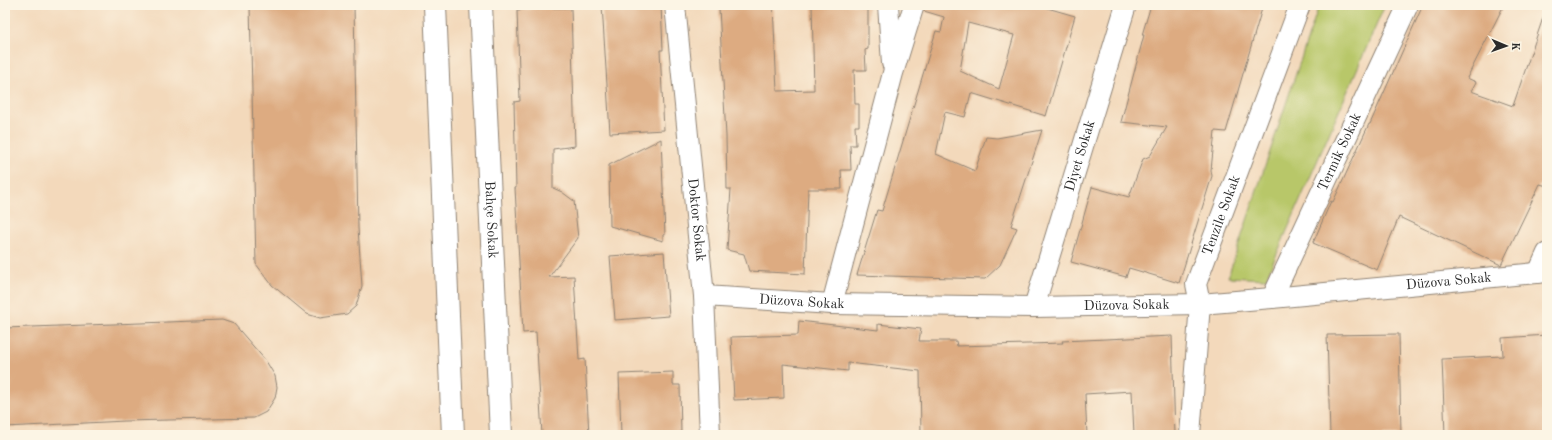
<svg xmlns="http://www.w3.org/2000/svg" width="1552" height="440" viewBox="0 0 1552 440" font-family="'Old Standard TT',serif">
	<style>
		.green { fill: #b8c769; stroke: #72794a }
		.building { fill: #ddab81; fill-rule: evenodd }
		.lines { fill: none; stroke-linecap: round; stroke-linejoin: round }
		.street-casing { stroke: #8f8273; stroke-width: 22 }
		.secondary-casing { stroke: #8f8273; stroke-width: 24 }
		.street { stroke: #fff; stroke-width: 20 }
		.secondary { stroke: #fff; stroke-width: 22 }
		.labels { text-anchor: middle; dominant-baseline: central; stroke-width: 4; stroke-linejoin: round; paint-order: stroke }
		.street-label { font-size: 14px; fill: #2b2b2b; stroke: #fcf5e5 }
	</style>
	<rect width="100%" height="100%" fill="#fcf5e5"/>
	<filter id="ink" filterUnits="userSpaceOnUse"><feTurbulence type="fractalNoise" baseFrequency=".025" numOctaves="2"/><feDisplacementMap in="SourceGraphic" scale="8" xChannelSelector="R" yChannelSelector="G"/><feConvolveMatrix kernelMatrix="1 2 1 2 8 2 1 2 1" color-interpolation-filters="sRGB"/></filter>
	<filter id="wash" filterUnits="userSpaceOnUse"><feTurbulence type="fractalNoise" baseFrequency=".012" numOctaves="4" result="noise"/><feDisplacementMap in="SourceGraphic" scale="16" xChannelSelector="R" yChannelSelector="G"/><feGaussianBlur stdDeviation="0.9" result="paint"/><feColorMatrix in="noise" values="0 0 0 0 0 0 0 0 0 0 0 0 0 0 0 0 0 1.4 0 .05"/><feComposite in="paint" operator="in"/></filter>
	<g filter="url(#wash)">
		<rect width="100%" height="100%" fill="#f3d9bb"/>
		<!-- green -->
		<polygon class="green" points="1319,5 1385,5 1266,279 1228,277"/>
		<g id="blocks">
			<!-- building -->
			<g class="building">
				<polygon points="250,5 354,5 358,228 362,286 356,306 347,314 320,318 307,314 272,285 256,264"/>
				<polygon points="602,5 661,5 663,50 660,50 664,130 610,133"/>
				<polygon points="773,5 777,91 814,90 812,5 864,5 864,7 868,6 868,49 865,50 866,70 854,70 855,104 859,104 859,126 855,126 856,145 850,145 851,170 841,170 842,189 808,189 805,274 749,271 744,254 727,250 731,189 727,189 726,136 719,8"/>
				<path d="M 925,5 L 1037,5 L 1075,16 L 1046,116 L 971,93 L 965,117 L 945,112 L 936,154 L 975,171 L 986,137 L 997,138 L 1042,130 L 1011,226 L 1017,228 L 1000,265 L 985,279 L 857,275 L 877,210 L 882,211 L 936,31 L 941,32 L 944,17 L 924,11 ZM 968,23 L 1014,35 L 999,89 L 960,71 Z"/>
				<polygon points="1151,5 1263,5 1226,132 1215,131 1211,170 1212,176 1179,283 1129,268 1126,277 1071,262 1092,187 1129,197 1143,159 1150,156 1167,127 1121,122 1144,35 1142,35"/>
				<polygon points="1423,5 1504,5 1467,78 1476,82 1471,91 1513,106 1544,15 1547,15 1547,186 1540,184 1501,265 1399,217 1377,270 1313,243 1331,201 1333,202 1369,124 1370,124"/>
				<polygon points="551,6 551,8 571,8 575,146 553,149 553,188 562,192 574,201 578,238 549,277 574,276 579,360 585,359 589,435 542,435 536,332 523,333 515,188 516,188 514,102 520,101 517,10 532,9 532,7"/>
				<polygon points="661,139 665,235 663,235 663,241 610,226 609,165"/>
				<polygon points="664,252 669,316 615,320 610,256"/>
				<polygon points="222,320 234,324 266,361 275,376 277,387 275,398 266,412 254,418 125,421 5,427 5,328"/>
				<polygon points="799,321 878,330 878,324 921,329 919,341 956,341 957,346 1063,343 1062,341 1172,336 1175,435 1134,435 1132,391 1085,394 1087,435 921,435 920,371 848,363 848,371 783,364 784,398 734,400 731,337 798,335"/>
				<polygon points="1399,334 1401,435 1330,435 1327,335"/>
				<polygon points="1547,335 1547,435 1445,435 1442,359 1503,356 1502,338"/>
				<polygon points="673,372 673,385 680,385 681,435 621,435 619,374"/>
			</g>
		</g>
	</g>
	<g filter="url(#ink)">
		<use href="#blocks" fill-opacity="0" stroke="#8f8273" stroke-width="1"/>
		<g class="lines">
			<!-- street casing -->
			<g class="street-casing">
				<g id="street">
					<path id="s1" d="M 675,5 L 704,296 L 710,435"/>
					<polyline points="888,5 892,63"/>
					<polyline points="1538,273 1547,253"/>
					<path id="s2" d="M 704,296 L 832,304 L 1034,307 L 1200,304 L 1272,298 L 1547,272"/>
					<path id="s3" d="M 1272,298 L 1408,5"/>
					<polyline points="832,304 893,73 914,5"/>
					<path id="s4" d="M 1034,307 L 1126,5"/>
					<path id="s5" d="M 1190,435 L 1200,304 L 1196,284 L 1300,5"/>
				</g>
			</g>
			<!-- secondary casing -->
			<g class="secondary-casing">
				<g id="secondary">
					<polyline points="435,5 453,435"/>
					<path id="s6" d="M 481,5 L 501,435"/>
				</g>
			</g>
			<!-- street -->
			<use href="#street" class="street"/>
			<!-- secondary -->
			<use href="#secondary" class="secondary"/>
		</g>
	</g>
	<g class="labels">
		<!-- street labels -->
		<g class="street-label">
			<text stroke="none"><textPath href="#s3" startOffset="161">Termik Sokak</textPath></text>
			<text stroke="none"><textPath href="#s4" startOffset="158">Diyet Sokak</textPath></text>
			<text stroke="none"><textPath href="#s5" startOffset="225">Tenzile Sokak</textPath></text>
			<text stroke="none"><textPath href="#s6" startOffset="215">Bahçe Sokak</textPath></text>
			<text stroke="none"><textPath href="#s1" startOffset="216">Doktor Sokak</textPath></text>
			<text stroke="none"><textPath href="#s2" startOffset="746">Düzova Sokak</textPath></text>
			<text stroke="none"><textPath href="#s2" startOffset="98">Düzova Sokak</textPath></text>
			<text stroke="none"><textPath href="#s2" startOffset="423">Düzova Sokak</textPath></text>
		</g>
	</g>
	<!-- margin -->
	<rect width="1552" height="440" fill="none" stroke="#fcf5e5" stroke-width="20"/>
	<!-- north arrow -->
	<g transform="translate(1506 46) rotate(92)" stroke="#fcf5e5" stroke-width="3" paint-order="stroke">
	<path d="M0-3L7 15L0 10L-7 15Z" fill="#2b2b2b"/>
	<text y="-6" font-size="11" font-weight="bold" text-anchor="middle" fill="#2b2b2b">K</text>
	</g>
</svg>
